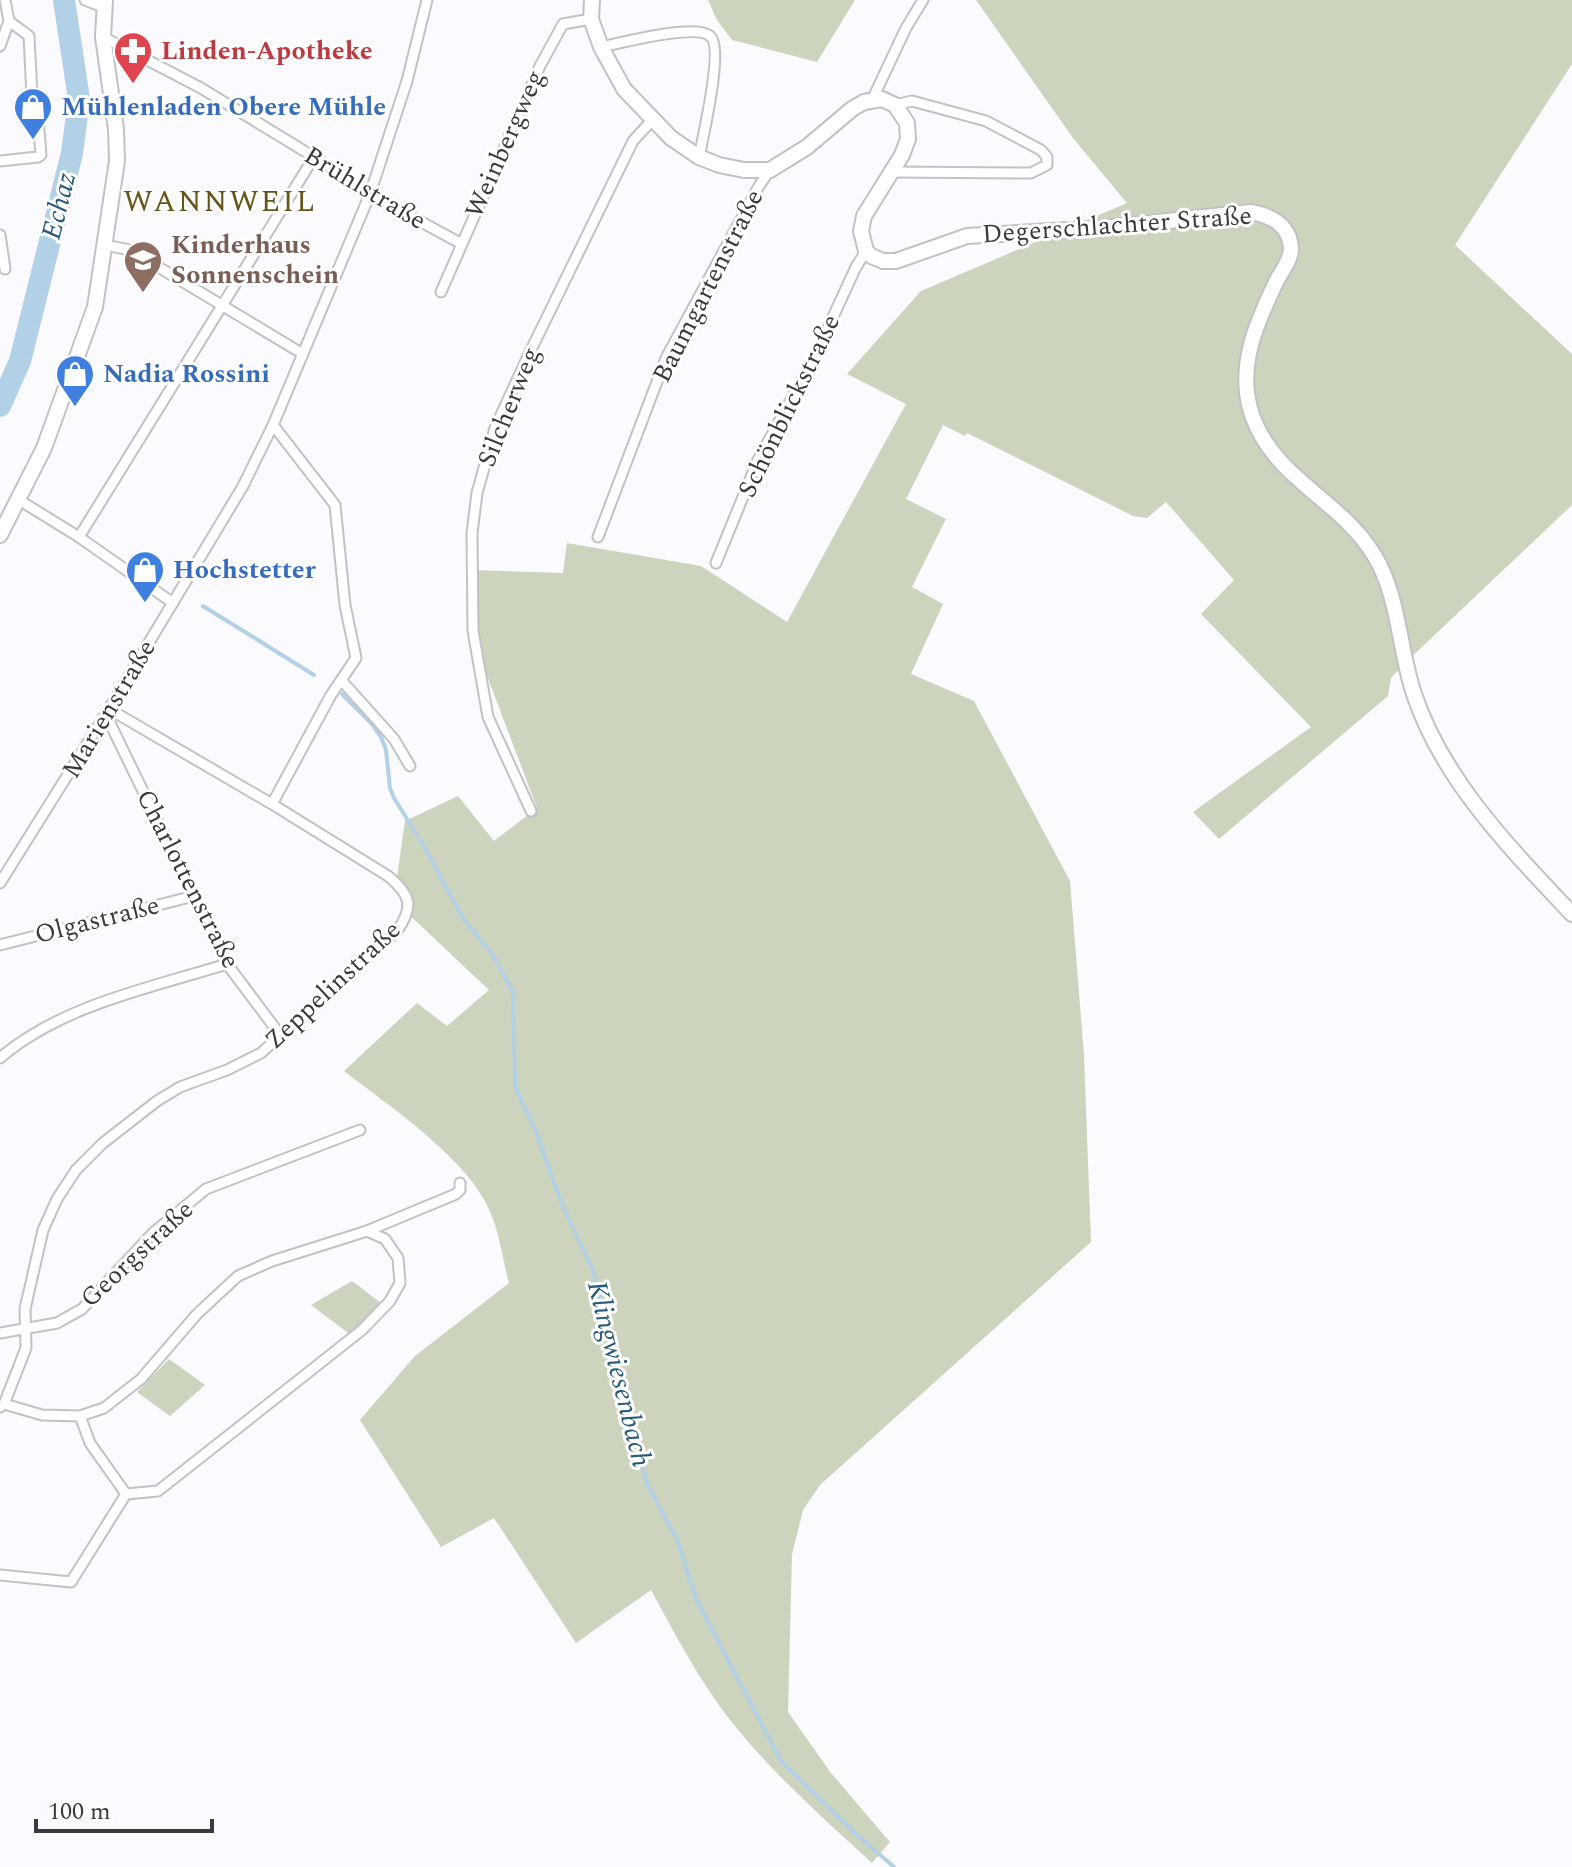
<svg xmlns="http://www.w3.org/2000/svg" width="1572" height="1867" viewBox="0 0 1572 1867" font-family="Spectral,serif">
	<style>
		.green { fill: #ccd4bd }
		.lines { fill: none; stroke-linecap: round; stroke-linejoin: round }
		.stream { stroke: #b2d1e6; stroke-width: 4 }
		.river { stroke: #b2d1e6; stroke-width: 22 }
		.street-casing { stroke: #c2c1c4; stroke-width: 13 }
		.secondary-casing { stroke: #c2c1c4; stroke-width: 18 }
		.street { stroke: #fff; stroke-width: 9 }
		.secondary { stroke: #fff; stroke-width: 14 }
		.labels { text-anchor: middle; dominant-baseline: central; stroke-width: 6; stroke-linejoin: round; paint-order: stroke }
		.health-label { font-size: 26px; font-weight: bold; fill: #be3a42; stroke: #fff; text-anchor: start }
		.shop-label { font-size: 26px; font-weight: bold; fill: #366cbe; stroke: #fff; text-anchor: start }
		.street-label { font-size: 26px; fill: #3a3a3b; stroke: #fff }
		.education-label { font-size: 26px; font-weight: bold; fill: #785e54; stroke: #fff; text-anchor: start }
		.water-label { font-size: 28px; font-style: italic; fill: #285a79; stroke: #fff }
		.quarter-label { font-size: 30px; letter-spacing: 2px; fill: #675419; stroke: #fff }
	</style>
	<rect width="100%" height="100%" fill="#fbfafe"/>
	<!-- green -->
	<g class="green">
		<polygon points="708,0 855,0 817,62 732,40 717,20"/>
		<path d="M 976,0 L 1572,0 L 1572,64 L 1455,245 L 1572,354 L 1572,505 L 1405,663 L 1391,678 L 1388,696 L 1219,839 L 1193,812 L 1311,727 L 1201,614 L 1234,580 L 1166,502 L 1147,518 L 1133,516 L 967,433 L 965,436 L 943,425 L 906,499 L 946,519 L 912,587 L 943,604 L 911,674 L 974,701 L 1070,881 L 1084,1055 L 1091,1242 L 820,1485 L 803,1510 L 792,1554 L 788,1712 L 831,1773 L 890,1842 L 872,1863 C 823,1818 772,1773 730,1720 C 699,1680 675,1634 651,1590 L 576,1643 L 494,1518 L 441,1547 L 360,1420 L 415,1356 L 509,1283 C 503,1261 500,1237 492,1216 C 471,1160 390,1107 344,1071 L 417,1003 L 447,1026 L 489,990 L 401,907 L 403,898 L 397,877 L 405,821 L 458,796 L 494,841 L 537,808 L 483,665 L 472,570 L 563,573 L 567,543 L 701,566 L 787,622 L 906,404 L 847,374 L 921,291 L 1127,203 L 1073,138 Z"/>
		<polygon points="352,1281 381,1303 351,1335 311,1305"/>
		<polygon points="169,1359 205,1385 170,1416 137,1392"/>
	</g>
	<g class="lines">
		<!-- stream -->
		<g class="stream">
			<polyline points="203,606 314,675"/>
			<polyline points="342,694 372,724 381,737 386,750 390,788 394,798 422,843 464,920 493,955 513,992 515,1087 536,1131 561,1202 592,1268 610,1332 632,1432 647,1484 677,1539 696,1599 781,1761 855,1833 894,1867"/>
		</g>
		<!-- river -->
		<polyline class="river" points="0,406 20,361 72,153 79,99 64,0"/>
		<!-- street casing -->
		<g class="street-casing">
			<g id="street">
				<polyline points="85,0 103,7"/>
				<polyline points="103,37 201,88 314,157 370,194 460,243"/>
				<polyline points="0,46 9,21 5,0"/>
				<path d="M 601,47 C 621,43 695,23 710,36 C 724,47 703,137 699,157"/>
				<polyline points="872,100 906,28 923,0"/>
				<polyline points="0,161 38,157 41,155 38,118 32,96 29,36 9,21"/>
				<polyline points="892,172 1031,173 1047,165 1047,157 1041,150 986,121 912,101 895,105"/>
				<polyline points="0,235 5,269"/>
				<polyline points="105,245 130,250 303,354"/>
				<polyline points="441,292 540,66 563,24 591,19"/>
				<polyline points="19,500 79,537 173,603"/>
				<polyline points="79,537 314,157"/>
				<polyline points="598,537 666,358 759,186 770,170"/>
				<polyline points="716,563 758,460 815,356 856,267 866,251"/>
				<polyline points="342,681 394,739 410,766"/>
				<polyline points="106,715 227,964 281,1036"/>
				<polyline points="272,804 331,695 356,658 345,605 335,505 273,425"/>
				<polyline points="531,811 488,717 473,631 472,533 477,493 495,428 529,354 633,141 654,118"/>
				<polyline points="0,883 109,709 243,486 273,425 370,194 407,81 427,0"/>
				<polyline points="0,945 194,896"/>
				<path d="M 0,1058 C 62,1005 150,988 227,964"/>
				<polyline points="0,1333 57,1323 82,1309 153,1233 206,1189 360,1130"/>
				<path d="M 4,1404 L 26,1348 L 25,1309 L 43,1230 L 57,1199 L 76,1170 L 103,1143 L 157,1101 L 180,1087 L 227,1070 L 261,1053 L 397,931 C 414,907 411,895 388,876 L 272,804 L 109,709"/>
				<polyline points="0,1407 4,1404 42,1415 80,1416 104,1408 141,1379 197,1314 238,1276 272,1261 367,1231 456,1194 460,1190 460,1183"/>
				<polyline points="80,1416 90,1443 126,1494 158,1491 362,1330 390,1301 400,1283 398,1258 385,1239 367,1231"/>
				<polyline points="0,1575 71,1582 126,1494"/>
			</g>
		</g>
		<!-- secondary casing -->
		<g class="secondary-casing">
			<g id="secondary">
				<path d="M 592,0 L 591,19 L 601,47 L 624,89 L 671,138 L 699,157 L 719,165 L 744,170 L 770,170 L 807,147 L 852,109 L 864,102 L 882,99 L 895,105 L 907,123 L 908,139 L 902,155 L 864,216 L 861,231 L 866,251 L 871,256 L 883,261 L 896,261 L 967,236 L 1103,228 L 1251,212 C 1272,216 1290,225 1291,249 C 1291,260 1281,272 1276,282 C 1256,324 1236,368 1252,415 C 1275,480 1341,500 1374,555 C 1399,595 1399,650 1414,694 C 1443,781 1511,849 1572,914"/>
				<polyline points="0,535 44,448 95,307 117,161 116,129 103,37 105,0"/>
			</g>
		</g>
		<!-- street -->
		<use href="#street" class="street"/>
		<!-- secondary -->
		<use href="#secondary" class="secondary"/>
	</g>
	<!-- icons -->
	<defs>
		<g id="pharmacy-pin" transform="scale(2)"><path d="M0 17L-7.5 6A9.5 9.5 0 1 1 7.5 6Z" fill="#e0444e" stroke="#fff"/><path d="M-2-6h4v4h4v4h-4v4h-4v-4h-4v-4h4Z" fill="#fff"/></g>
		<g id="shop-pin" transform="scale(2)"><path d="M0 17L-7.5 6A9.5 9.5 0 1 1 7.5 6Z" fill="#3f7fe0" stroke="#fff"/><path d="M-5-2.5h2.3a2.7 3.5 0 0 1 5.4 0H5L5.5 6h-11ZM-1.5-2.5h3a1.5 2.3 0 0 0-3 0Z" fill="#fff"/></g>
		<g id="school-pin" transform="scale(2)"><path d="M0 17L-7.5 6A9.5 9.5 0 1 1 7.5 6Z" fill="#8d6e63" stroke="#fff"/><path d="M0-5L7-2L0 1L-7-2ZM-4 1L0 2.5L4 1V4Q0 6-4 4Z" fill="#fff"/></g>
	</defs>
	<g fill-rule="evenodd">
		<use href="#pharmacy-pin" x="133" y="51"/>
		<use href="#shop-pin" x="33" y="107"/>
		<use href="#school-pin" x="143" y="260"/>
		<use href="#shop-pin" x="75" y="374"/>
		<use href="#shop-pin" x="145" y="570"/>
	</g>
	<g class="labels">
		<!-- health labels -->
		<g class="health-label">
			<text x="161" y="51">Linden-Apotheke</text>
		</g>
		<!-- shop labels -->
		<g class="shop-label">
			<text x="61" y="107">Mühlenladen Obere Mühle</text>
			<text x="103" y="374">Nadia Rossini</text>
			<text x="173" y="570">Hochstetter</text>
		</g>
		<!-- street labels -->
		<g class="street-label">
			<text transform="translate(505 144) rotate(-66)">Weinbergweg</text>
			<text transform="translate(365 188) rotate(31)">Brühlstraße</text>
			<text transform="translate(1117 225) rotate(-4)">Degerschlachter Straße</text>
			<text transform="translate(708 286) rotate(-63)">Baumgartenstraße</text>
			<text transform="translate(789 406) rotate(-64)">Schönblickstraße</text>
			<text transform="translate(509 407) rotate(-68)">Silcherweg</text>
			<text transform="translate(109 709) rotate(-59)">Marienstraße</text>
			<text transform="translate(188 879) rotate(63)">Charlottenstraße</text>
			<text transform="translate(97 920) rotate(-14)">Olgastraße</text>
			<text transform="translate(333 985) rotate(-43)">Zeppelinstraße</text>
			<text transform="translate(137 1254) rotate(-43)">Georgstraße</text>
		</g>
		<!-- education labels -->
		<g class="education-label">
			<text x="171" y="245">Kinderhaus<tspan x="171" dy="30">Sonnenschein</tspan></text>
		</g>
		<!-- water labels -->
		<g class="water-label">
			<text transform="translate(59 206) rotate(-76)">Echaz</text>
			<text transform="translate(619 1374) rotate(76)">Klingwiesenbach</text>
		</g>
		<!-- quarter labels -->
		<g class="quarter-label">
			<text x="220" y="202">WANNWEIL</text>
		</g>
	</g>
	<!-- scale -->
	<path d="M36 1819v12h176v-12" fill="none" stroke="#3a3a3b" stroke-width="4"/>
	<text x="48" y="1819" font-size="24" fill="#3a3a3b" stroke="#ffffff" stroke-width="6" paint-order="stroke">100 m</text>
</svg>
